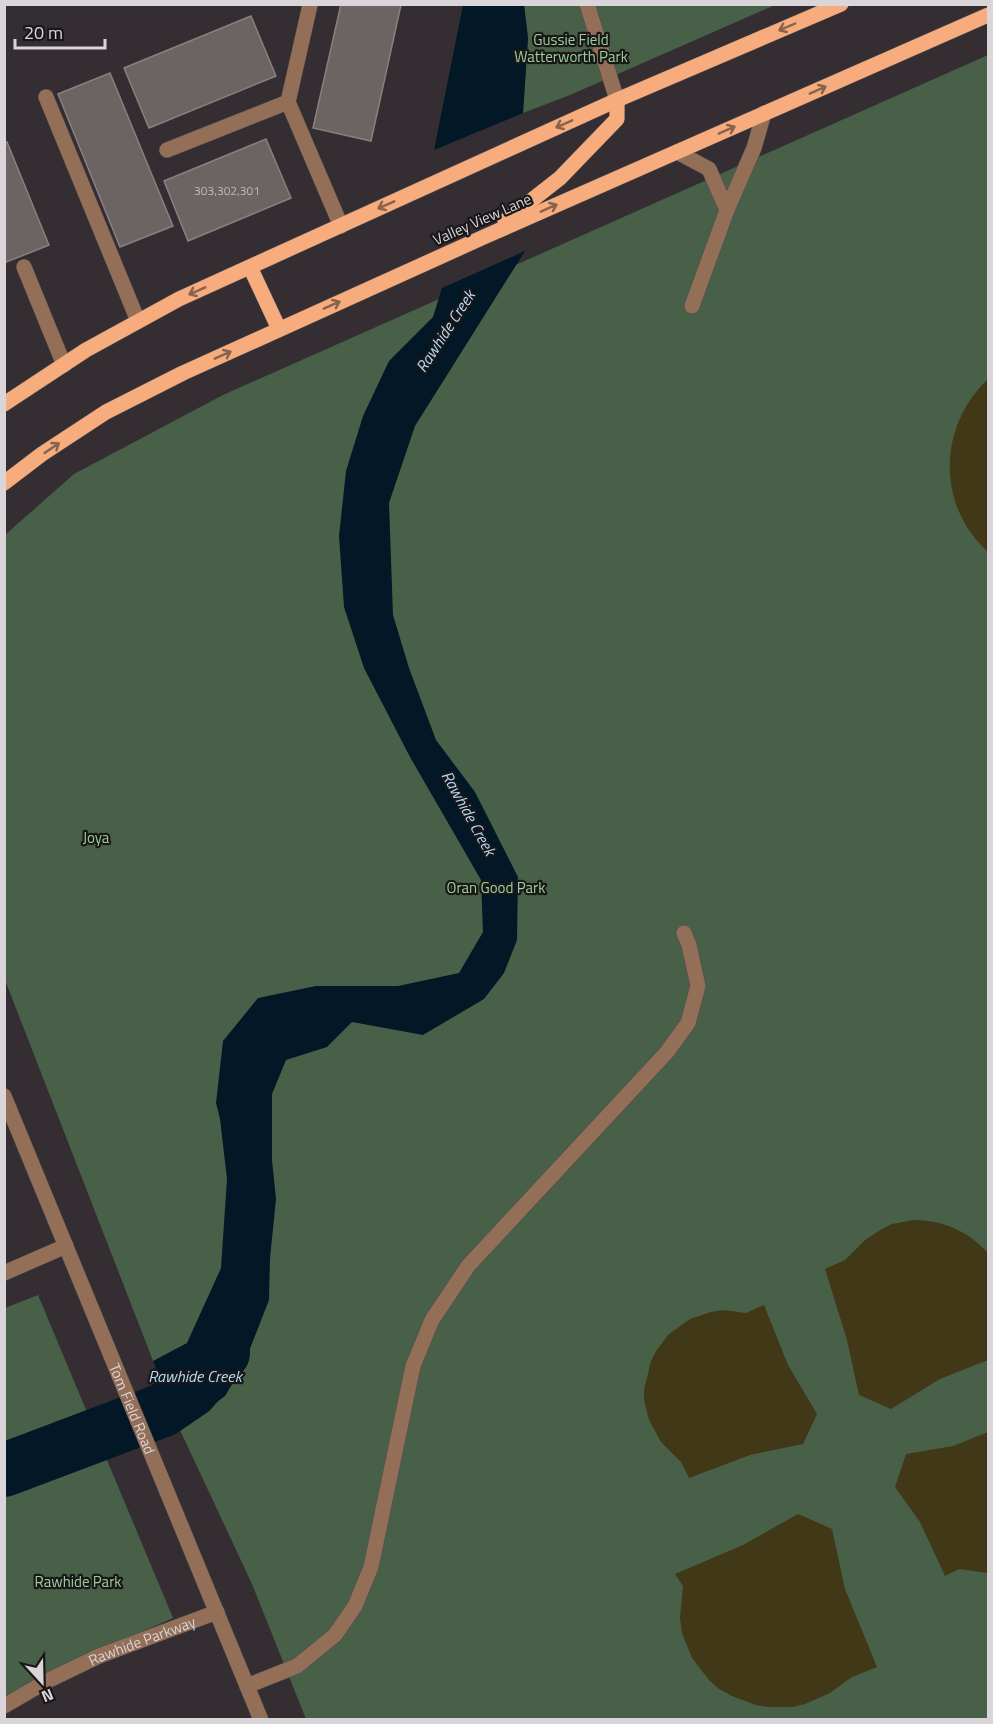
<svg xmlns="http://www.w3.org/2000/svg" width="993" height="1724" viewBox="0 0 993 1724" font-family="'Titillium Web',sans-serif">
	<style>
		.green { fill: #496048 }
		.sand { fill: #403817 }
		.water { fill: #021826 }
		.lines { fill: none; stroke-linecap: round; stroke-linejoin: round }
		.river { stroke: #021826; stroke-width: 54 }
		.building { fill: #6c6363; stroke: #89807f; stroke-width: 1.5 }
		.minor-casing { stroke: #524c51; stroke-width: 16 }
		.major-casing { stroke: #524c51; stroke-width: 16 }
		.minor { stroke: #946f58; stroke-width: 15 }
		.major { stroke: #f7ac7d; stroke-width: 15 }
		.oneway { stroke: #88624c }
		.labels { text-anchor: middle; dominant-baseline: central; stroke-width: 4.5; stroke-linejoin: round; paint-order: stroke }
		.number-label { font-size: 12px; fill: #beb8bb }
		.park-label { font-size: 15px; fill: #9ad097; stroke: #1a171a }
		.street-label { font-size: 15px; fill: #d9d5d8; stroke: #1a171a }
		.water-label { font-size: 16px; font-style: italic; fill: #b2dcf7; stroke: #1a171a }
	</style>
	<rect width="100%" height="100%" fill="#342e33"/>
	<!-- green -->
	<g class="green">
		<polygon points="524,5 775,5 570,95 523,113 528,38"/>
		<polygon points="988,55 988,1719 306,1719 252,1584 180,1430 5,980 5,535 74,474 223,395"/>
		<polygon points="38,1295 173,1618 27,1683 5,1700 5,1308"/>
	</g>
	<!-- sand -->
	<g class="sand">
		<path d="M 988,379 L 988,552 C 936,505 938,426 988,379 Z"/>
		<path d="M 913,1220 C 943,1220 968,1231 988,1253 L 988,1360 L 940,1379 L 891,1409 L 859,1395 L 847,1340 L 825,1269 L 845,1260 L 865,1240 L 882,1229 L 892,1224 Z"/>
		<polygon points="764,1305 788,1365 817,1414 803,1444 750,1455 689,1478 681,1462 661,1442 649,1420 644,1400 644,1390 651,1361 656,1351 669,1334 690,1319 711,1312 723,1310 746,1313"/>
		<polygon points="988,1432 988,1573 959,1569 945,1576 920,1522 895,1487 906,1454 953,1446"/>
		<polygon points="798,1514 832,1529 845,1589 877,1667 852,1677 830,1693 805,1704 793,1707 768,1707 756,1705 732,1696 719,1689 709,1680 692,1658 682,1633 680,1618 683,1586 675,1574 743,1545"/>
	</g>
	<!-- water -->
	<g class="water">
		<polygon points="463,5 524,5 528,38 523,113 434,150"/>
		<polygon points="525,251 415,426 389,503 393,615 409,668 436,740 475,792 518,877 517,940 504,973 484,999 423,1035 352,1022 327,1047 286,1060 272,1094 272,1160 276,1199 270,1258 269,1300 244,1364 225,1396 180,1430 153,1361 187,1343 221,1268 227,1179 220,1119 216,1103 223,1041 258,998 316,986 398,986 459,973 483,932 481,880 410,757 364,668 344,607 339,536 346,471 363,416 389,361 433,317 442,288"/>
		<polygon points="88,1414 105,1455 29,1476 5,1486 5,1447"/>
	</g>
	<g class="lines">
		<!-- river -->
		<polyline class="river" points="4,1470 163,1410 191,1391 223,1353"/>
	</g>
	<!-- building -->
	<g class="building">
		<polygon points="341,4 401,5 371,141 313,128"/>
		<polygon points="251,16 276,76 149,128 124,68"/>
		<polygon points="110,73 173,226 120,247 58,94"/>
		<polygon points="266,139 291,198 188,241 164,181"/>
		<polygon points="7,142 49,245 4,263 4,143"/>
	</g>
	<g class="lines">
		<!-- minor casing -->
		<g class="minor-casing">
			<g id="minor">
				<polyline points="587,4 617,100"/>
				<polyline points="310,5 288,102 341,226"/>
				<polyline points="46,97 138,321"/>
				<polyline points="167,150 288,102"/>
				<polyline points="677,152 709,169 727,210"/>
				<polyline points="24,267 64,365"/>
				<polyline points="692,306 727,210 754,148 764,113"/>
				<path id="s1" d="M 4,1096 L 261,1720"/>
				<polyline points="4,1273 66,1246"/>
				<polyline points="247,1686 297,1666 335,1635 355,1606 371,1567 413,1366 432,1320 468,1266 667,1052 688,1023 698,986 689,945 684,933"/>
				<path id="s2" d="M 4,1706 L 47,1681 L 99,1656 L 217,1612"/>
			</g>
		</g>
		<!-- major casing -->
		<g class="major-casing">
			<g id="major">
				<polyline points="505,221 560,178 617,119 617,100"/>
				<polyline points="250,267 279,329"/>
				<polyline points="4,404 86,350 179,299 617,100 841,4"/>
				<polyline points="4,483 42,454 106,412 183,373 486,236 988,15"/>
			</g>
		</g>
		<!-- minor -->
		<use href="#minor" class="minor"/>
		<!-- major -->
		<use href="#major" class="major"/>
	</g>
	<!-- one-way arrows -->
	<defs><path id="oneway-shaft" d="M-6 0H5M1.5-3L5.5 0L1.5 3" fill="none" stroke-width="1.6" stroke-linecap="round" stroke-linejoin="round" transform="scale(1.5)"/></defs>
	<g class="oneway">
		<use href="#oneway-shaft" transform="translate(787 27) rotate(157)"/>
		<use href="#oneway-shaft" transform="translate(818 90) rotate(-24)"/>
		<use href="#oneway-shaft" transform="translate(564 124) rotate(156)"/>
		<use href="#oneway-shaft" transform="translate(727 130) rotate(-24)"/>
		<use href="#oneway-shaft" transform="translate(386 205) rotate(156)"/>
		<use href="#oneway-shaft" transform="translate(549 208) rotate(-24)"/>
		<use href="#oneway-shaft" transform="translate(197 291) rotate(156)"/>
		<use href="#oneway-shaft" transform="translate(332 305) rotate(-24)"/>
		<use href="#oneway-shaft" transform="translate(223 355) rotate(-24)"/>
		<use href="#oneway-shaft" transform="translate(52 448) rotate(-34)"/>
	</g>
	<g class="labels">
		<!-- number labels -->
		<g class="number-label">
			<text x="227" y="190">303,302,301</text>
		</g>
		<!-- park labels -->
		<g class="park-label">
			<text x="571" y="39">Gussie Field<tspan x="571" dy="17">Watterworth Park</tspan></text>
			<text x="96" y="837">Joya</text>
			<text x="496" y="887">Oran Good Park</text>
			<text x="78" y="1581">Rawhide Park</text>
		</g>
		<!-- street labels -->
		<g class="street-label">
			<text transform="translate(482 219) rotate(-24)">Valley View Lane</text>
			<text stroke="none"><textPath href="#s1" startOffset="338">Tom Field Road</textPath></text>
			<text stroke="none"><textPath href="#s2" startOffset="153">Rawhide Parkway</textPath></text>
		</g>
		<!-- water labels -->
		<g class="water-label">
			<text transform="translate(445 331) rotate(-57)">Rawhide Creek</text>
			<text transform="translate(469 813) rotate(61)">Rawhide Creek</text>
			<text x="195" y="1376">Rawhide Creek</text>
		</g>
	</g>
	<!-- border -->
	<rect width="993" height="1724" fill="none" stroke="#d9d5d8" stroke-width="12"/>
	<!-- north arrow -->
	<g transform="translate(42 1682) rotate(158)" stroke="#1a171a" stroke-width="4.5" paint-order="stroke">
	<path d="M0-4.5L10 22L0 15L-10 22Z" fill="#d9d5d8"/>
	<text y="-9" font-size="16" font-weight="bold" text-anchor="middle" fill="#d9d5d8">N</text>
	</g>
	<!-- scale -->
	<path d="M15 39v9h90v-9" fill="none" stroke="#d9d5d8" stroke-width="3"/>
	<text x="24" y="39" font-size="18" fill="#d9d5d8" stroke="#1a171a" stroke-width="4.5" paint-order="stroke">20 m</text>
</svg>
